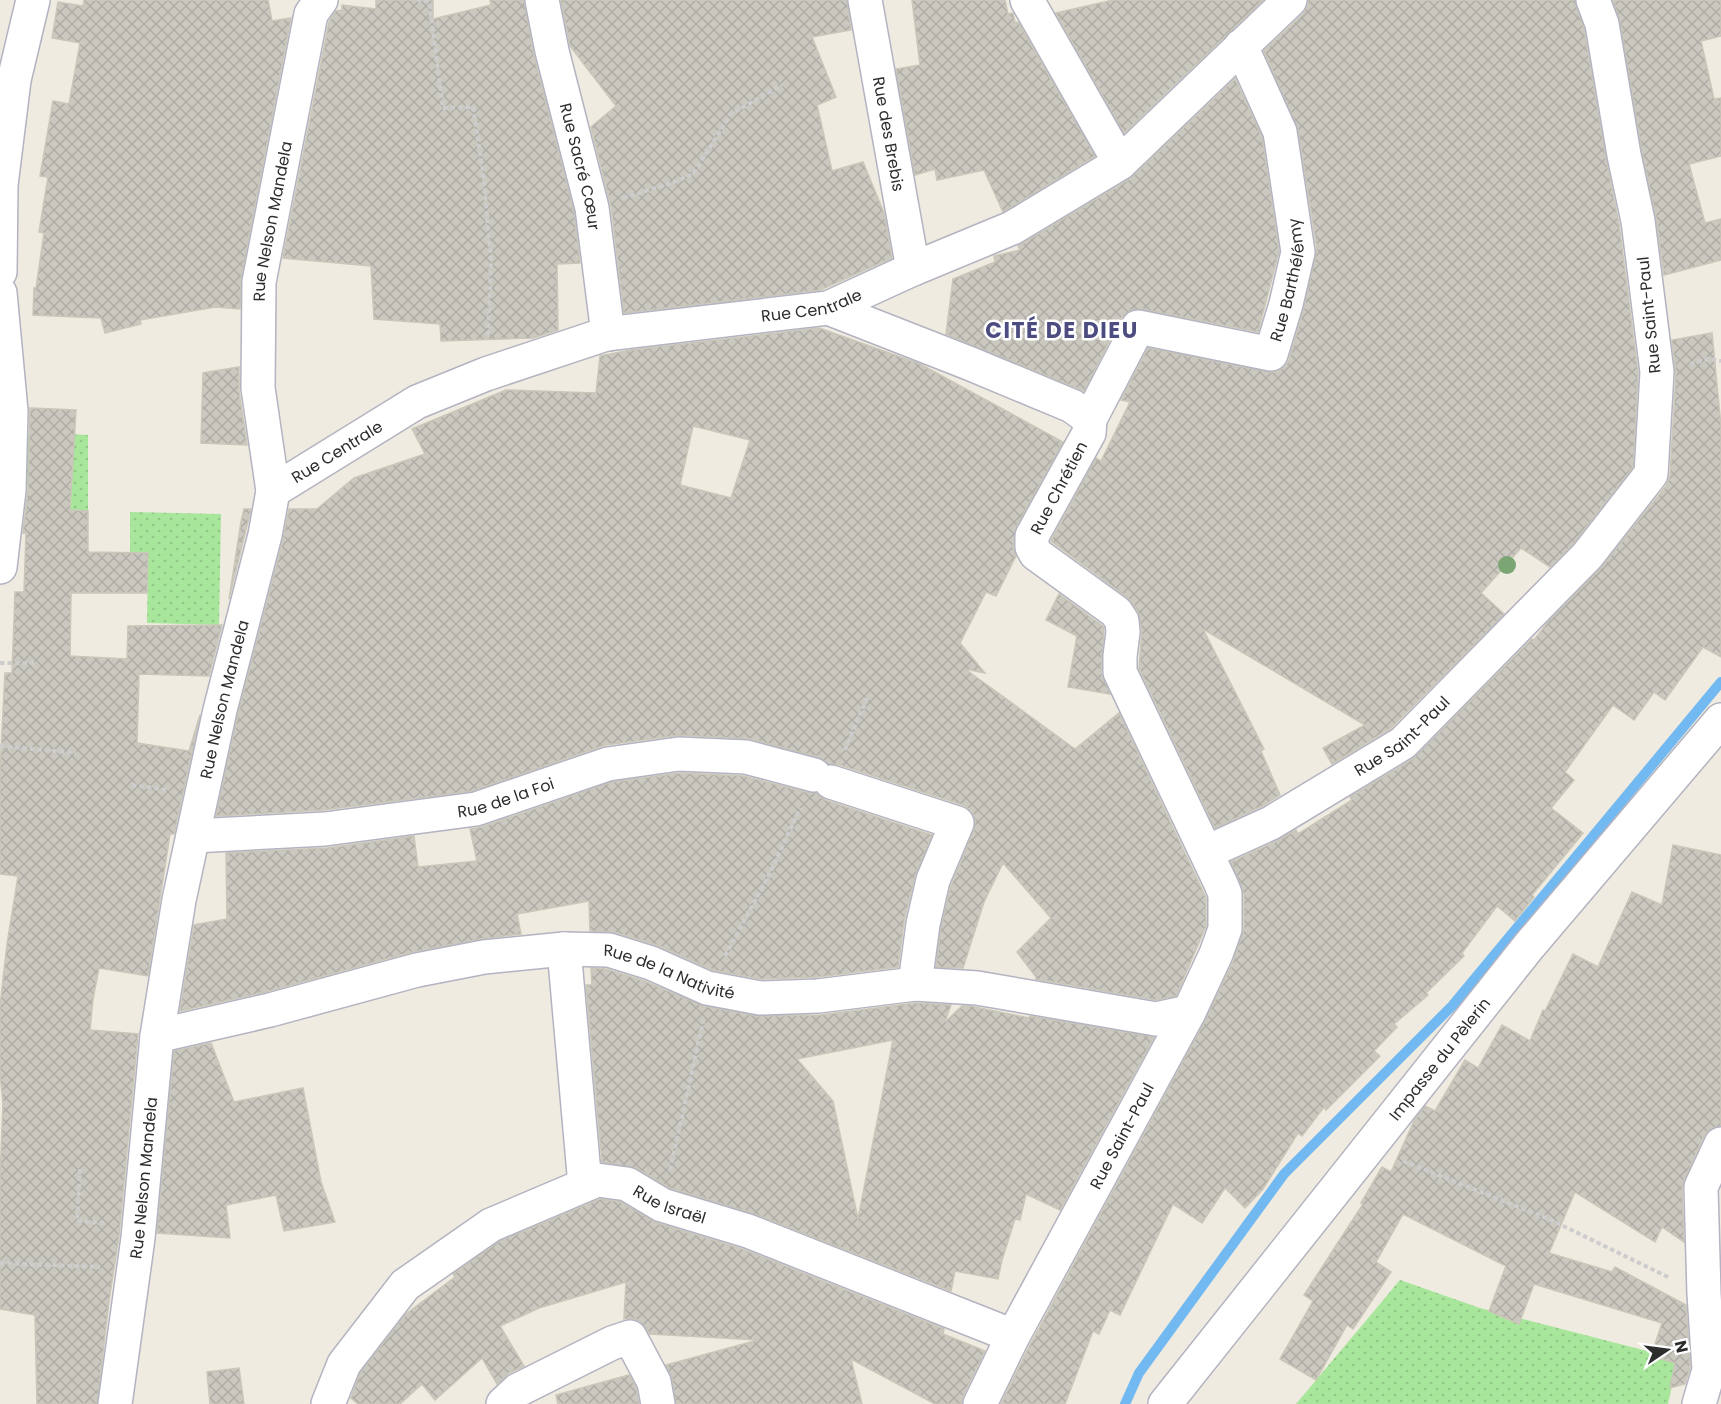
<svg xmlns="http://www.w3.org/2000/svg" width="1721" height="1404" viewBox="0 0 1721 1404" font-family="Poppins,sans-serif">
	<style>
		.green { fill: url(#green-dots) }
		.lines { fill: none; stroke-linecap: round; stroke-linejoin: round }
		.stream { stroke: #72b9f1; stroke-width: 10 }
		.building { fill: url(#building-cross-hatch); stroke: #cac7b9; stroke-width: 1.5; fill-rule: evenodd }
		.minor-casing { stroke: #b3b3c1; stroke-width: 36 }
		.path { stroke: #cdcdcd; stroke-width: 4; stroke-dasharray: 4.5 3; stroke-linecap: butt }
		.minor { stroke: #fff; stroke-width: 33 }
		.tree { fill: #7ba673 }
		.labels { text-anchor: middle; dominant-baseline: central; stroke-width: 5; stroke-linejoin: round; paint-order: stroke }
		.street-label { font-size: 16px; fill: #2d2d2d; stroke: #fff }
		.district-label { font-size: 22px; font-weight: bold; letter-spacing: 1.5px; fill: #4c4c80; stroke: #fff }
	</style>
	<defs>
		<pattern id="green-dots" width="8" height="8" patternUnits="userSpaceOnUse" patternTransform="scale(1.5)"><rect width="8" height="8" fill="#a8e69c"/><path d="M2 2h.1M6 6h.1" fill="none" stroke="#91c687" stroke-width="1.8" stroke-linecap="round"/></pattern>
		<pattern id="building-cross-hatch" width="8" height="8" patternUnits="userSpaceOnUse" patternTransform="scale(1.5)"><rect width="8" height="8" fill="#cac8bf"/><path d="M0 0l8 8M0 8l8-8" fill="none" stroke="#aeaca4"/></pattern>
	</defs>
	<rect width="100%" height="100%" fill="#efebe0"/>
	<!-- green -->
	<g class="green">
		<polygon points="29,432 88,435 88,511 70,510 71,486 22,484"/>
		<polygon points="130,512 221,514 219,625 147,623 148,554 130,553"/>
		<polygon points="1400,1280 1480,1308 1678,1359 1668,1404 1296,1404"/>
	</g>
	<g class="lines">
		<!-- stream -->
		<polyline class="stream" points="1125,1404 1139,1373 1284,1174 1452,1006 1721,682"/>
	</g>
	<!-- building -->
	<g class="building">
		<polygon points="84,0 268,0 272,21 291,18 241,278 240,309 215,307 140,320 141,324 105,333 101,318 33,315 34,288 36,288 44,233 39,232 48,177 40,176 53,101 69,104 80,43 52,38 58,2 83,6"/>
		<polygon points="376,0 433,0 433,19 491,5 490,0 524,0 534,56 574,212 580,263 557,264 558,330 533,338 441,341 440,324 374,319 371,266 283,258 329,22 336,11 342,10 342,5 376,9"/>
		<polygon points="561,0 847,0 851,30 812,37 836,97 817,105 832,171 863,162 884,213 892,258 820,290 624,313 611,206 591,127 616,106 570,46"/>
		<polygon points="912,0 1005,0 1008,14 1013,13 1015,23 1018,22 1095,156 1003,212 984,170 937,180 935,169 915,175 896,69 920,65"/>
		<polygon points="1113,0 1263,0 1124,133 1056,13"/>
		<polygon points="1308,0 1575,0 1584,29 1606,158 1619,224 1638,373 1633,467 1573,544 1550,567 1521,548 1481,593 1504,614 1391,728 1332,764 1323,748 1365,725 1203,629 1264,749 1261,751 1280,795 1262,806 1215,828 1139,668 1142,630 1138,611 1127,597 1051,541 1096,458 1101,461 1130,402 1121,400 1148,348 1268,372 1277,372 1285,367 1289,360 1304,308 1317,249 1298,129 1264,51 1303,14 1308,6"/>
		<polygon points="1613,0 1721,0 1721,36 1701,41 1714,99 1721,98 1721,156 1689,164 1705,223 1721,219 1721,260 1664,275 1656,217 1642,152 1620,21"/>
		<polygon points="1235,79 1262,137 1279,251 1258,332 1142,309 1131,310 1121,318 1084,391 946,334 953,279 995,262 994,256 1020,250 1018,246 1130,179"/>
		<path d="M 819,328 L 920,364 L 1063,442 L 1016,527 L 1013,547 L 1016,556 L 996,596 L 986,592 L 960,643 L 985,673 L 965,669 L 1075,749 L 1119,713 L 1206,898 L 1206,926 L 1176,996 L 1156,1000 L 1036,979 L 1036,977 L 1017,952 L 1051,918 L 1003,863 L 984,902 L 963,968 L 936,967 L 941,927 L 951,886 L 974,830 L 975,820 L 972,811 L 963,805 L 837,764 L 828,764 L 819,757 L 751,739 L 680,735 L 605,745 L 472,791 L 323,810 L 216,816 L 238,714 L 283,540 L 289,509 L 317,509 L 354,478 L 425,454 L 412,429 L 506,390 L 596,393 L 600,356 L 631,350 ZM 693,426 L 750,440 L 731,498 L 680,485 Z"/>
		<polygon points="1712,333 1721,426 1721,657 1703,647 1665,700 1654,692 1634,720 1613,705 1565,772 1574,780 1551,808 1583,833 1532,895 1534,897 1515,921 1497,906 1462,953 1464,956 1426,993 1428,995 1394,1024 1397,1027 1374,1051 1380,1056 1326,1110 1324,1107 1302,1136 1298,1133 1263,1189 1245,1208 1225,1188 1202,1223 1173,1204 1120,1315 1110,1310 1099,1334 1093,1331 1065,1404 1001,1404 1030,1345 1205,1021 1233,962 1244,929 1244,894 1231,862 1279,840 1296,830 1298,834 1352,800 1350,797 1413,759 1532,639 1534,640 1548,622 1600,569 1666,486 1670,476 1676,373 1672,340"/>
		<polygon points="239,367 239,391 247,445 201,443 203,373"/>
		<polygon points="30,408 76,410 70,510 88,511 88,552 148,553 147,593 71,593 70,656 127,659 128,626 222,625 209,676 139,674 137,743 189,751 200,715 174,834 170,834 148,976 99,968 93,999 90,1030 138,1034 119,1236 109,1301 97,1404 37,1404 35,1315 0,1309 0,1178 3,1103 0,1074 0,1006 7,944 18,876 0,874 0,771 5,673 12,673 15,592 24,592 26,533 23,533 28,490"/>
		<polygon points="244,509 251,509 229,599 241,522"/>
		<polygon points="1059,594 1104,627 1101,672 1110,694 1068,687 1077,636 1046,620"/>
		<polygon points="680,773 743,776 809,793 816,793 825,800 932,835 915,876 904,921 898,967 817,977 761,979 713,970 657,945 614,932 590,931 589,901 517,914 521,934 480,939 412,952 265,992 180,1011 194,925 227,919 226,853 327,848 414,836 418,867 477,861 470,829 482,827 612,782"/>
		<polygon points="1673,845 1721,855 1721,1126 1711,1128 1704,1136 1684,1180 1682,1188 1684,1242 1662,1227 1655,1242 1575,1192 1549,1253 1612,1272 1615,1267 1686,1305 1690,1368 1685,1384 1670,1388 1675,1363 1651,1356 1662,1323 1534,1284 1519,1324 1489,1311 1506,1266 1403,1214 1376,1262 1391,1272 1353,1329 1347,1325 1316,1380 1280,1359 1313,1301 1304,1295 1363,1204 1361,1203 1382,1167 1391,1172 1414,1121 1425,1106 1435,1111 1465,1060 1478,1068 1502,1025 1530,1041 1543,1010 1545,1011 1573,954 1598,967 1632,892 1662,905"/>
		<path d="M 591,968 L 606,969 L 644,981 L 703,1006 L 757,1016 L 820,1015 L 916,1003 L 951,1005 L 945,1022 L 962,1006 L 970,1006 L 1029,1018 L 1030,1016 L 1154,1037 L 1060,1210 L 1026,1194 L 1020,1220 L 1015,1219 L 1002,1260 L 998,1279 L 955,1271 L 951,1291 L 755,1214 L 670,1188 L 636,1168 L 602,1162 L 586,985 L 592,985 ZM 893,1040 L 858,1219 L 833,1101 L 797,1059 Z"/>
		<polygon points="211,1043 234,1102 303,1088 321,1182 335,1222 284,1231 276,1195 226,1205 230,1238 157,1233 174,1051"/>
		<polygon points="600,1199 621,1202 657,1223 742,1249 944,1329 943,1334 985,1351 963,1396 961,1404 935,1404 851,1359 862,1404 676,1404 672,1379 666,1365 758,1340 650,1334 640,1321 632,1318 624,1319 626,1282 539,1308 500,1326 524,1366 509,1373 497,1384 482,1358 435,1400 422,1384 400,1404 358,1404 351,1398 360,1373 406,1314 455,1277 453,1274 500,1241"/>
		<polygon points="239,1368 244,1404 210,1404 207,1372"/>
		<polygon points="629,1375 636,1388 639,1404 558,1404 556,1395"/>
	</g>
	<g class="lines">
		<!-- minor casing -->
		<g class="minor-casing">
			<g id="minor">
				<path id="s1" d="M 542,0 L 552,51 L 592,208 L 608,334"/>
				<path id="s2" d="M 865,0 L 913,269"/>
				<polyline points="1027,0 1120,163"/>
				<polyline points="0,272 1,185 14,80 33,0"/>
				<polyline points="0,293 11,411 9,490 0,567"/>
				<polyline points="828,308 971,364 1072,406 1090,419 1089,433 1032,536 1032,547 1036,554 1116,612 1122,621 1123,632 1120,656 1120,672 1221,884 1225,894 1225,929 1216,954 1189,1012 1013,1336 980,1404"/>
				<path id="s3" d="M 1090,419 L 1138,327 L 1271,354 L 1286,304 L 1298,252 L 1280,132 L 1241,46"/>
				<path id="s4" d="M 273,491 L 417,402 L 486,374 L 606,334 L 828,308 L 913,269 L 1012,228 L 1120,163 L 1290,0"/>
				<polyline points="831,782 957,823 933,880 923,924 915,984"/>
				<path id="s5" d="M 193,836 L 325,829 L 476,809 L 608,764 L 679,754 L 746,757 L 814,775"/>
				<path id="s6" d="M 1207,852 L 1271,823 L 1403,743 L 1587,556 L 1651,474 L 1657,372 L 1638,221 L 1624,155 L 1602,24 L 1593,0"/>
				<polyline points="564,949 585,1185"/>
				<path id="s7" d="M 157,1036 L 270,1010 L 417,970 L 484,957 L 564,949 L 609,950 L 651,963 L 707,988 L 760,998 L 818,996 L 915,984 L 977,988 L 1156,1019 L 1189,1012"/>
				<path id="s8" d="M 115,1404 L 138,1238 L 157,1036 L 179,900 L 220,710 L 265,535 L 273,491 L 258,388 L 259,282 L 311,14 L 321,0"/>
				<path id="s9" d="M 328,1404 L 344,1364 L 405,1285 L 491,1225 L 597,1180 L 627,1184 L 662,1205 L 748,1231 L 1013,1336"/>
				<polyline points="503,1404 518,1390 612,1343 630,1337 654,1382 658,1404"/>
				<path id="s10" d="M 1165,1404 L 1529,946 L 1721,720"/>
				<polyline points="1699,1404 1709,1370 1704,1294 1701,1187 1721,1144"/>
			</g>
		</g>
		<!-- path -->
		<g class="path">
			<polyline points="417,0 429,1 443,108 473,107 483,171 491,260 488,339"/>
			<polyline points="623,198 669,184 693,174 731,114 782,85"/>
			<polyline points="1690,364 1708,359 1721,361"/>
			<polyline points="0,663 34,663"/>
			<polyline points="0,746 76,753"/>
			<polyline points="845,750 867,698"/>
			<polyline points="132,785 168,790"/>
			<polyline points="725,956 770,873 800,808"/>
			<polyline points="1403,1161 1551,1220 1668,1277"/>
			<polyline points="80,1169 77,1221 105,1223"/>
			<polyline points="670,1170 703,1022"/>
			<polyline points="0,1263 100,1267"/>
		</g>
		<!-- minor -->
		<use href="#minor" class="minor"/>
	</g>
	<!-- trees -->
	<circle class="tree" cx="1507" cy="565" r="9"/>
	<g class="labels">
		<!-- street labels -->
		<g class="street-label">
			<text stroke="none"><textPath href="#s2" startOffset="136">Rue des Brebis</textPath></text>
			<text stroke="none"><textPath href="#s1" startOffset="171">Rue Sacré Cœur</textPath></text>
			<text stroke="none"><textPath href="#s8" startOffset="1200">Rue Nelson Mandela</textPath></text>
			<text stroke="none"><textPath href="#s3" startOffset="316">Rue Barthélémy</textPath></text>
			<text stroke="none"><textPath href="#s4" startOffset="578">Rue Centrale</textPath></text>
			<text transform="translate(1649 315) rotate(-96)">Rue Saint-Paul</text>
			<text stroke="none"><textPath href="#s4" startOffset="75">Rue Centrale</textPath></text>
			<text transform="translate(1059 488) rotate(-62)">Rue Chrétien</text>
			<text stroke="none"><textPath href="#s8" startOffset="714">Rue Nelson Mandela</textPath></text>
			<text stroke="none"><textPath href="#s6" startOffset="228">Rue Saint-Paul</textPath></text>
			<text stroke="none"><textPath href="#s5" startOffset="316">Rue de la Foi</textPath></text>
			<text stroke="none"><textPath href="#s7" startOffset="526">Rue de la Nativité</textPath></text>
			<text stroke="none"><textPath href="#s10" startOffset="441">Impasse du Pèlerin</textPath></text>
			<text transform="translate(1122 1136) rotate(-62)">Rue Saint-Paul</text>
			<text stroke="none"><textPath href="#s8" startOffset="228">Rue Nelson Mandela</textPath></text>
			<text stroke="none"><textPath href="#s9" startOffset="441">Rue Israël</textPath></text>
		</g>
		<!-- district labels -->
		<g class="district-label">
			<text x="1062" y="330">CITÉ DE DIEU</text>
		</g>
	</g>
	<!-- north arrow -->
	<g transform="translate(1667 1350) rotate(77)" stroke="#ffffff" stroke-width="4.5" paint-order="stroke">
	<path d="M0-4.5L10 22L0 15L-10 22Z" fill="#2d2d2d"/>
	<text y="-9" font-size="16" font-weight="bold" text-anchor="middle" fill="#2d2d2d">N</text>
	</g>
</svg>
